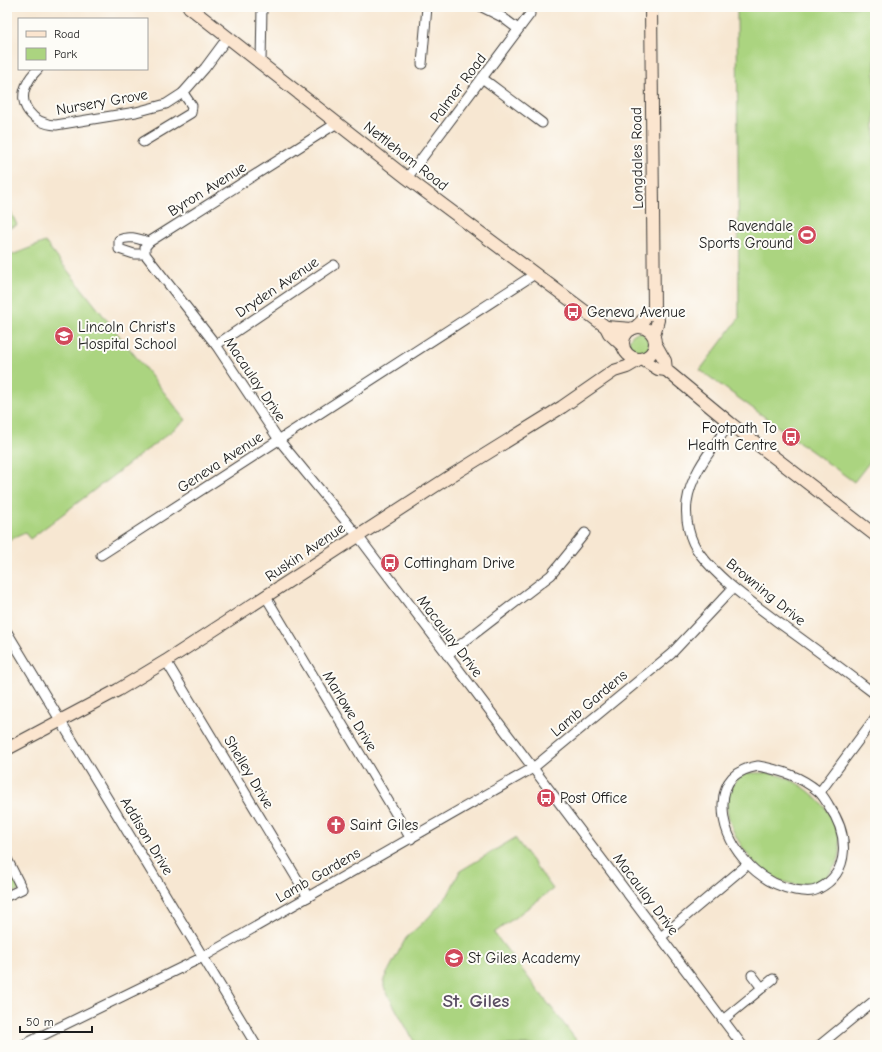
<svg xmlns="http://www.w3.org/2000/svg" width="882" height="1052" viewBox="0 0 882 1052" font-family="'Comic Neue',sans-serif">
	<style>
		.green { fill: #abd480; stroke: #64784e }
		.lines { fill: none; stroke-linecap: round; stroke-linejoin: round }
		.street-casing { stroke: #3d3a37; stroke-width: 11 }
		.secondary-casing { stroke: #3d3a37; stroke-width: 14 }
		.street { stroke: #fff; stroke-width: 9 }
		.secondary { stroke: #fbe5cf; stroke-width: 12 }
		.labels { text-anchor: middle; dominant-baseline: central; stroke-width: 4; stroke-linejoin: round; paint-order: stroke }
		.street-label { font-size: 15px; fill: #1c1c1c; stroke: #fdfcf7 }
		.poi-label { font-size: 15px; fill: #1c1c1c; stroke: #fdfcf7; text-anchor: start }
		.district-label { font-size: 19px; font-weight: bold; fill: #5a4e63; stroke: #fdfcf7 }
	</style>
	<rect width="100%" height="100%" fill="#fdfcf7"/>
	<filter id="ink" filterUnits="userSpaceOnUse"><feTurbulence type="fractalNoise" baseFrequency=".025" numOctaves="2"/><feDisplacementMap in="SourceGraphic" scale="8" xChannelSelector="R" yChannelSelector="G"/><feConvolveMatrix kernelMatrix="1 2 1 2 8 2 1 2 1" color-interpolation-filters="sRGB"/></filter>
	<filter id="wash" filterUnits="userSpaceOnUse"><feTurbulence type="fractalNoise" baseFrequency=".012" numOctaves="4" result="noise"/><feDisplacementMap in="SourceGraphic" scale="16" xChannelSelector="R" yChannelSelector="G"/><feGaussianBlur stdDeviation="0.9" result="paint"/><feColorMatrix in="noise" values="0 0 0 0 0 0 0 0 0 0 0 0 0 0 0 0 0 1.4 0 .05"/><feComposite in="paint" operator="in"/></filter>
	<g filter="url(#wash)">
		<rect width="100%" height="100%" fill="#f7e7d2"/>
		<!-- green -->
		<g class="green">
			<polygon points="737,7 875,7 875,455 854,482 700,370 739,318"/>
			<polygon points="10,210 17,225 7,229 7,211"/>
			<polygon points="45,242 186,420 30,539 25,533 7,541 7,257"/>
			<circle cx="640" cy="343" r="11"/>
			<path d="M 748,773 C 759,773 771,772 781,776 C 812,786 843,819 840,853 C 839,862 832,870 827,877 C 821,884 811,885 802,885 C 794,885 786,883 779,880 C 751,869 718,821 729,791 C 731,783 741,776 748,773 Z"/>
			<polygon points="515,838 553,889 494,933 580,1045 416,1045 388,995 384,987 384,979 406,938 429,917 448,895 460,871"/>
			<polygon points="7,859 22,889 7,896"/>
		</g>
	</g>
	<g filter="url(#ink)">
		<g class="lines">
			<!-- street casing -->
			<g class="street-casing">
				<g id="street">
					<polyline points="482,7 502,17 518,29"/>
					<polyline points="261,63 262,7"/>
					<polyline points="422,64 427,7"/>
					<path d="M 38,69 C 34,73 30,77 28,82 C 15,104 33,124 56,125 L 136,112 L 166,104 L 183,93 L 205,68 L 228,37"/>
					<polyline points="482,78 542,123"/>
					<polyline points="337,123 149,242 145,247 145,254 216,345 279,440 358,536 742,1045"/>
					<polyline points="143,142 191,113 192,106 183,93"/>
					<polyline points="407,178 530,14"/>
					<path d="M 145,254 L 134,254 L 119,249 L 119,240 C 129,235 139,239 149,242"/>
					<polyline points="216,345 334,265"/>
					<path d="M 730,423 C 714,447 691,472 687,502 C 685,520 689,540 700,554 C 720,580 749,600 775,620 C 809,644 842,669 875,694"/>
					<polyline points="101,555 535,274"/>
					<polyline points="266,597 411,839"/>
					<polyline points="7,632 256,1045"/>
					<polyline points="447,655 551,575 585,533"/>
					<polyline points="166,661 308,897"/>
					<path d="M 758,766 C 780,770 800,776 818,791 C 823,795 826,801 829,806 C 848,833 852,872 818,889 C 811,893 802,891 795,890 C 755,882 722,844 723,804 C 724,780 735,770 758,766 Z"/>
					<polyline points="820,792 875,718"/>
					<polyline points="7,859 22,889 7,896"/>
					<polyline points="661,937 748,864"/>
					<polyline points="752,975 762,988"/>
					<polyline points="723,1020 773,979"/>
					<polyline points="23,1045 203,957 533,768 671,654 733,588"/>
					<polyline points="820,1045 875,1000"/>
				</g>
			</g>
			<!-- secondary casing -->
			<g class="secondary-casing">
				<g id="secondary">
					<polyline points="189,7 407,178 606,327 609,333 623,346"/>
					<polyline points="651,7 654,309 658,320 654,335"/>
					<circle cx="639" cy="343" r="16"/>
					<polyline points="606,327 632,329"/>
					<polyline points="636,327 654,309"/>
					<polyline points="656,345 665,361 666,370"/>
					<polyline points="642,359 658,369 666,370 730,423 875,535"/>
					<polyline points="7,749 118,690 166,661 449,477 562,407 614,371 627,367 639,360"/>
				</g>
			</g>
			<!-- street -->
			<use href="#street" class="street"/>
			<!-- secondary -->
			<use href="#secondary" class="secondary"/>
		</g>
	</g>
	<!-- icons -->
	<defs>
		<g id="stadium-disc" transform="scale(1)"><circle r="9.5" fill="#d1495b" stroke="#fdfcf7"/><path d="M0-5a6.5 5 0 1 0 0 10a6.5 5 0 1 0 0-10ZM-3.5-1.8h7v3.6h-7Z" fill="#fff"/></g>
		<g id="bus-disc" transform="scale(1)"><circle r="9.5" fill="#d1495b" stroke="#fdfcf7"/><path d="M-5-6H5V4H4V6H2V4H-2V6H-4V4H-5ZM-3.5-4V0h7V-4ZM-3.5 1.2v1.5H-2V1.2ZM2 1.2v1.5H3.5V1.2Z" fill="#fff"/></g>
		<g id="school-disc" transform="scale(1)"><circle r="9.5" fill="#d1495b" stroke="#fdfcf7"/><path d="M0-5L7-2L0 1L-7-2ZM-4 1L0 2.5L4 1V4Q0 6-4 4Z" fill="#fff"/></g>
		<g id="church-disc" transform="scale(1)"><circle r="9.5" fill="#d1495b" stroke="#fdfcf7"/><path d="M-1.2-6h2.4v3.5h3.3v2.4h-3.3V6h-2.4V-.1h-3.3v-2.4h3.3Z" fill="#fff"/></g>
	</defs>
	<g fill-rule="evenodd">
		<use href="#stadium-disc" x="807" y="235"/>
		<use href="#bus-disc" x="573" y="312"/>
		<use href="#school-disc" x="64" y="336"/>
		<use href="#bus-disc" x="791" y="437"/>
		<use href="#bus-disc" x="390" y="563"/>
		<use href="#bus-disc" x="546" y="798"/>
		<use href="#church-disc" x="336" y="825"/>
		<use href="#school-disc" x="454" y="958"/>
	</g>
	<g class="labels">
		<!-- street labels -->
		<g class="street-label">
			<text transform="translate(458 88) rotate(-53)">Palmer Road</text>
			<text transform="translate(102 102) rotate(-10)">Nursery Grove</text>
			<text transform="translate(406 156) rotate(38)">Nettleham Road</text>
			<text transform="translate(637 158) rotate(-91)">Longdales Road</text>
			<text transform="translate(207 189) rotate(-32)">Byron Avenue</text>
			<text transform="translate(277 287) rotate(-34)">Dryden Avenue</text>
			<text transform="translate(255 379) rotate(56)">Macaulay Drive</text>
			<text transform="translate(220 462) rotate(-33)">Geneva Avenue</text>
			<text transform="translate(305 552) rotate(-34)">Ruskin Avenue</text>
			<text transform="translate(766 592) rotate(39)">Browning Drive</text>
			<text transform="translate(450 636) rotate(53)">Macaulay Drive</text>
			<text transform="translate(589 703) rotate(-40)">Lamb Gardens</text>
			<text transform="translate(350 711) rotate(59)">Marlowe Drive</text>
			<text transform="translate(249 772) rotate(59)">Shelley Drive</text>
			<text transform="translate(147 836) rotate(59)">Addison Drive</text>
			<text transform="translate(318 875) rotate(-30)">Lamb Gardens</text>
			<text transform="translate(646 894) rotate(53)">Macaulay Drive</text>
		</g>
		<!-- poi labels -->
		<g class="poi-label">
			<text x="793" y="226" text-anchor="end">Ravendale<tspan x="793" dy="17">Sports Ground</tspan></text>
			<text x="587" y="312">Geneva Avenue</text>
			<text x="78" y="327">Lincoln Christ's<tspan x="78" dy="17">Hospital School</tspan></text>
			<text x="777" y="428" text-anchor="end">Footpath To<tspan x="777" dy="17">Health Centre</tspan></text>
			<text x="404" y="563">Cottingham Drive</text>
			<text x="560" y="798">Post Office</text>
			<text x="350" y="825">Saint Giles</text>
			<text x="468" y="958">St Giles Academy</text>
		</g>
		<!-- district labels -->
		<g class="district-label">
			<text x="476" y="1001">St. Giles</text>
		</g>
	</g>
	<!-- margin -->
	<rect width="882" height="1052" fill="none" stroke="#fdfcf7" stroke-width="24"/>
	<!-- legend -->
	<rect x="18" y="18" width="130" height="52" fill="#fdfcf7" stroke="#a3a29f"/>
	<rect x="26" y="31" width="20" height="6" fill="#fbe5cf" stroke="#a3a29f"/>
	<text x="54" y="38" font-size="12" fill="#1c1c1c">Road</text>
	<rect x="26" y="48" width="20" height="12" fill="#abd480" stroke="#a3a29f"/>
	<text x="54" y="58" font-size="12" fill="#1c1c1c">Park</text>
	<!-- scale -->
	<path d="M20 1026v6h72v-6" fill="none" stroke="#1c1c1c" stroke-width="2"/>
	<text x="26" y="1026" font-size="12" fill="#1c1c1c" stroke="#fdfcf7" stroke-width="3" paint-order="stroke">50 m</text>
</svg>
